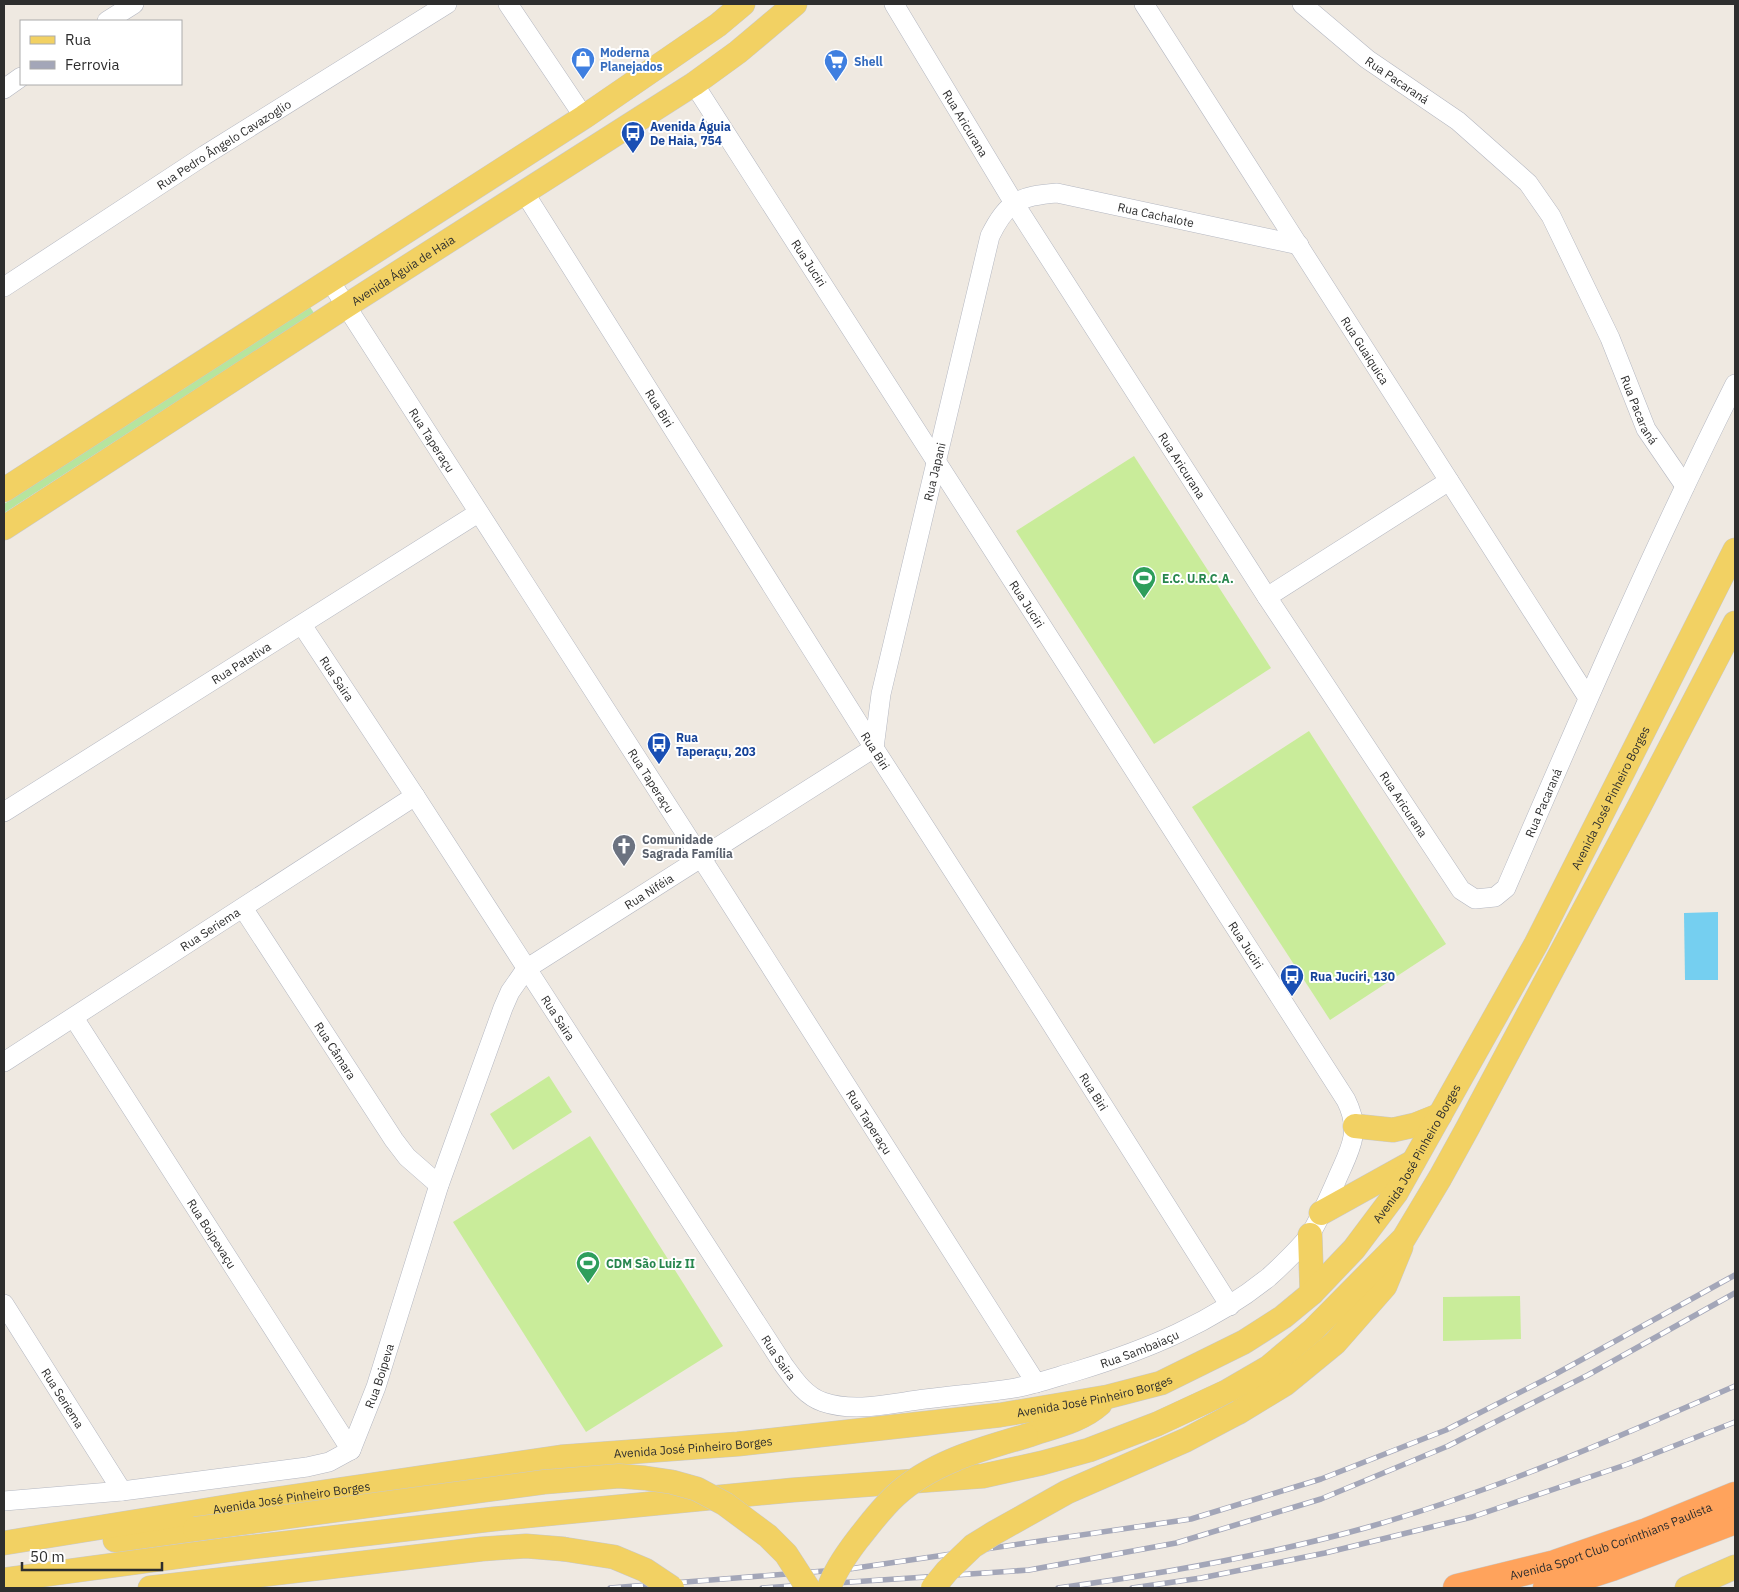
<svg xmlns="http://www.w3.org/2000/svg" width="1739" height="1592" viewBox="0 0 1739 1592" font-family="'IBM Plex Sans',sans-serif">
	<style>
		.green { fill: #b6e59e }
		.pitch { fill: #c9ec9a }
		.water { fill: #75cff0 }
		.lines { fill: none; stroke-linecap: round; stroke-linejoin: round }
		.minor-casing { stroke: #b4b7c1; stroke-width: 20 }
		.major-casing { stroke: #c9c9c9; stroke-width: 25 }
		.highway-casing { stroke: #c9c9c9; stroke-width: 29 }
		.minor { stroke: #fff; stroke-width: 19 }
		.major { stroke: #f2d163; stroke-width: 24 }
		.highway { stroke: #ffa35c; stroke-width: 28 }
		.rail-casing { stroke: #a3a6b8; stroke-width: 5.5 }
		.rail { stroke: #fff; stroke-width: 4; stroke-dasharray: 11; stroke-linecap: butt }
		.major-bridge-casing { stroke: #c9c9c9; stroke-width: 25; stroke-linecap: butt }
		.major-bridge { stroke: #f2d163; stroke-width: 24 }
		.labels { text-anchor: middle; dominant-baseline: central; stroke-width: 4; stroke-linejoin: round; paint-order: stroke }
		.shop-label { font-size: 12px; font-weight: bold; fill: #366cbe; stroke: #fff; text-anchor: start }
		.street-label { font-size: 12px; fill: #2e2e2e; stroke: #fff }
		.transit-label { font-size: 12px; font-weight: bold; fill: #164399; stroke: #fff; text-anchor: start }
		.leisure-label { font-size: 12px; font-weight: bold; fill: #27864d; stroke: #fff; text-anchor: start }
		.worship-label { font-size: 12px; font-weight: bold; fill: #5b616d; stroke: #fff; text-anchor: start }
	</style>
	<rect width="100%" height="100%" fill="#efe9e1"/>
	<!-- green -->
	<polygon class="green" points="310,307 314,313 4,513 4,504"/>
	<!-- pitch -->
	<g class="pitch">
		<polygon points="1134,456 1271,668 1154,744 1016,531"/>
		<polygon points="1309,731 1446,944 1330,1020 1192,807"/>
		<polygon points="549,1076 572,1112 513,1150 490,1114"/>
		<polygon points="590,1136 723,1346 586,1432 453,1222"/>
		<polygon points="1520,1296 1521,1339 1443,1341 1443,1297"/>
	</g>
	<!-- water -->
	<polygon class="water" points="1718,912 1718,980 1685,980 1684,913"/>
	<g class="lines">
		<!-- minor casing -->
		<g class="minor-casing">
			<g id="minor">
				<polyline points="508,4 584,117"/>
				<path id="s1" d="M 894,4 L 1014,203 L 1267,597 L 1461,890 L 1475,899 L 1495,897 L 1506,888 C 1579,719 1652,549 1735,384"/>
				<path id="s2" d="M 1144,4 L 1588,698"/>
				<path id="s3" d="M 1302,4 L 1367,59 L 1458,121 L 1528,183 L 1551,216 L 1610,338 L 1646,429 L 1685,486"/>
				<polyline points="107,21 134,4"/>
				<polyline points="4,89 21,77"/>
				<path id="s4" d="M 524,192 L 874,748 L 1042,1009 L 1230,1306"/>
				<path id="s5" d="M 330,281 L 718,884 L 1036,1383"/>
				<path id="s6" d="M 4,287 L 205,155 L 447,4"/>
				<polyline points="1267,597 1449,481"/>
				<path id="s7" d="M 302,625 L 415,796 L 783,1364 C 794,1379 805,1396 823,1402 C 855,1413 892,1403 925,1399 C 954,1395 985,1393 1015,1388 C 1036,1384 1056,1377 1077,1371 C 1146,1350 1212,1323 1269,1277 C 1278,1269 1305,1243 1311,1233 C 1321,1216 1329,1197 1337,1179 C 1350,1149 1362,1132 1346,1100 L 694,84"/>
				<path id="s8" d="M 4,812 L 478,513"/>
				<path id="s9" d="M 243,908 L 394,1140 L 407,1157 L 439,1185"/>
				<path id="s10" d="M 74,1018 L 351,1450"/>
				<path id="s11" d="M 4,1062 L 415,796"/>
				<path id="s12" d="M 4,1304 L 122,1491"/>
				<path id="s13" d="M 4,1501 L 122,1491 L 307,1467 L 329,1462 L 351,1450 L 376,1387 L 439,1185 L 503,1008 L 510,992 L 526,969 L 874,748 L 881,694 L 990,236 C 1007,201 1019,196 1057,193 L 1299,245"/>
			</g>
		</g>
		<!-- major casing -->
		<g class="major-casing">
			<g id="major">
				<polyline points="4,490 584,117 718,25 743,4"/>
				<path id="s14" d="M 4,528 L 346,306 L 694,84 L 738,52 L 795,4"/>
				<polyline points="1355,1126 1393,1130 1415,1125 1440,1115"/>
				<polyline points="1321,1213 1413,1162"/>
				<polyline points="1310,1235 1312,1293"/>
				<polyline points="1239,1412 1285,1384 1335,1343 1385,1286 1401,1247"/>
				<path d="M 1026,1436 C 1051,1427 1080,1422 1100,1404"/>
				<polyline points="115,1540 195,1529"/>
				<path id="s15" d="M 4,1543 L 263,1501 L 561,1457 L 738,1444 L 1000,1415 L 1107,1397 L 1161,1383 L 1244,1342 L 1283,1317 L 1312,1293 L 1354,1249 L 1396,1193 L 1536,944 L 1735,550"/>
				<polyline points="4,1580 226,1550 494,1519 793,1490 983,1476 1042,1463 1089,1450 1157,1424 1226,1392 1269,1367 1313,1330 1404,1238 1440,1178 1467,1129 1639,807 1735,623"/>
				<polyline points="150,1588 482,1549 526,1546 563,1549"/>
				<polyline points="1687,1588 1735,1567"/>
			</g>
		</g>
		<!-- highway casing -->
		<g class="highway-casing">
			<g id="highway">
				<path id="s16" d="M 1457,1588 L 1555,1564 L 1647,1532 L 1735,1496"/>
				<polyline points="1547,1588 1612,1567 1735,1520"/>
			</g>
		</g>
		<!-- minor -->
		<use href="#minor" class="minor"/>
		<!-- major -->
		<use href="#major" class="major"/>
		<!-- highway -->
		<use href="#highway" class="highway"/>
		<!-- rail casing -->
		<g class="rail-casing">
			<g id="rail">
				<polyline points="610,1588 849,1569 1191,1519 1321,1479 1446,1430 1552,1376 1735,1275"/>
				<polyline points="762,1588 1029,1570 1176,1543 1321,1499 1448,1446 1588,1375 1735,1293"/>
				<path d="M 1058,1588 C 1161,1574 1264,1556 1365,1528 C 1492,1492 1614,1439 1735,1386"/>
				<polyline points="1132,1588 1201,1578 1325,1553 1472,1517 1628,1464 1735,1422"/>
			</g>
		</g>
		<!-- rail -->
		<use href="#rail" class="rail"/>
		<!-- major-bridge casing -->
		<g class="major-bridge-casing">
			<g id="major-bridge">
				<polyline points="195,1529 544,1482 619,1476 645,1478 672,1482 697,1489 725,1504 768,1536 786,1554 808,1588"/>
				<polyline points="563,1549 614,1557 645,1570 672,1588"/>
				<path d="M 829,1588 C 834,1573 848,1552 858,1539 C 870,1524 881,1509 895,1496 C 930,1463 981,1449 1026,1436"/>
				<polyline points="933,1588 947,1571 973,1546 994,1533 1067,1492 1186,1440 1239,1412"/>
			</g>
		</g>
		<!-- major-bridge -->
		<use href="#major-bridge" class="major-bridge"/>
	</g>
	<!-- icons -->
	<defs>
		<g id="shop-pin" transform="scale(1.25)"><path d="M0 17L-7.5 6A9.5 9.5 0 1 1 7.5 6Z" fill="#3f7fe0" stroke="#fff"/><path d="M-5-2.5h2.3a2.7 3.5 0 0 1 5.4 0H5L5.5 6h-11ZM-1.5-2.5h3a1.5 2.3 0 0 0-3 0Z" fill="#fff"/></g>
		<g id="supermarket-pin" transform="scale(1.25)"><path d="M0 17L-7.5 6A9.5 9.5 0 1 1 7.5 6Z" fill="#3f7fe0" stroke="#fff"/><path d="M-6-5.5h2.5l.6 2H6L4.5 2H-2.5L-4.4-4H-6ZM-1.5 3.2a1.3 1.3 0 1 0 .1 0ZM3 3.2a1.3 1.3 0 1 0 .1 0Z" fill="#fff"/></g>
		<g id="bus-pin" transform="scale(1.25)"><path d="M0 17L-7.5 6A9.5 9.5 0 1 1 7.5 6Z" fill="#1a4fb4" stroke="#fff"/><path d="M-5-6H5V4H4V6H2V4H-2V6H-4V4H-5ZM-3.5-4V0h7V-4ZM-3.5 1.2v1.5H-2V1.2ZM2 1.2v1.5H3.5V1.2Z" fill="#fff"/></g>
		<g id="stadium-pin" transform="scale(1.25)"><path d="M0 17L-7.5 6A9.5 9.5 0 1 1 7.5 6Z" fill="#2e9e5b" stroke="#fff"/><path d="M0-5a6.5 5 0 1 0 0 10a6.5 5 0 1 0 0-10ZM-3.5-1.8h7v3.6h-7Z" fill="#fff"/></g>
		<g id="church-pin" transform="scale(1.25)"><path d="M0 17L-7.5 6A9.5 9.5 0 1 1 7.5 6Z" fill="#6b7280" stroke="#fff"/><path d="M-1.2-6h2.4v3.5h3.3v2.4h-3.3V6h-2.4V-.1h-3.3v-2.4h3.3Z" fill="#fff"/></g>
	</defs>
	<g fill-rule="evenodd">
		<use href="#shop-pin" x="583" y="59"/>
		<use href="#supermarket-pin" x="836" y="61"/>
		<use href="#bus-pin" x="633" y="133"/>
		<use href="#stadium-pin" x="1144" y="578"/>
		<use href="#bus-pin" x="659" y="744"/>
		<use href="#church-pin" x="624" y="846"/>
		<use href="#bus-pin" x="1292" y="976"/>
		<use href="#stadium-pin" x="588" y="1263"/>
	</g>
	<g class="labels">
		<!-- shop labels -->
		<g class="shop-label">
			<text x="600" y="52">Moderna<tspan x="600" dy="14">Planejados</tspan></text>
			<text x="854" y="61">Shell</text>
		</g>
		<!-- street labels -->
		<g class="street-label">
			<text stroke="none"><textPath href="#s3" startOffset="122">Rua Pacaraná</textPath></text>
			<text stroke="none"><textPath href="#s1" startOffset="139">Rua Aricurana</textPath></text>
			<text stroke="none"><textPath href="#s6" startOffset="262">Rua Pedro Ângelo Cavazoglio</textPath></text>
			<text stroke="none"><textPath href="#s13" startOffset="1990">Rua Cachalote</textPath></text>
			<text transform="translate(809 263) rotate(57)">Rua Juciri</text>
			<text stroke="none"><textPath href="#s14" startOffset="475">Avenida Águia de Haia</textPath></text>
			<text stroke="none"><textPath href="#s2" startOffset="411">Rua Guaiquica</textPath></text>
			<text stroke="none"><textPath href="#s4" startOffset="255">Rua Biri</textPath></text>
			<text stroke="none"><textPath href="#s3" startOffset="542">Rua Pacaraná</textPath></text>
			<text stroke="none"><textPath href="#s5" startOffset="189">Rua Taperaçu</textPath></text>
			<text stroke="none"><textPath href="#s1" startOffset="544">Rua Aricurana</textPath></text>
			<text stroke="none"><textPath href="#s13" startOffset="1561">Rua Japani</textPath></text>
			<text transform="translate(1027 604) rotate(57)">Rua Juciri</text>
			<text stroke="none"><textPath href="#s8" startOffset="280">Rua Patativa</textPath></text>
			<text stroke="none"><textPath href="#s7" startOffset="64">Rua Saira</textPath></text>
			<text stroke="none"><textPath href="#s4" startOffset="660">Rua Biri</textPath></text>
			<text stroke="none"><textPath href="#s5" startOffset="594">Rua Taperaçu</textPath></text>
			<text stroke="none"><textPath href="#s15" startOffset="1926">Avenida José Pinheiro Borges</textPath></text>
			<text stroke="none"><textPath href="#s1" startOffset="1196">Rua Pacaraná</textPath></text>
			<text stroke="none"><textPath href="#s1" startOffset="949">Rua Aricurana</textPath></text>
			<text stroke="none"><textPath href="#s13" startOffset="1011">Rua Niféia</textPath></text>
			<text stroke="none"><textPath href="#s11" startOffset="245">Rua Seriema</textPath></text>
			<text transform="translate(1246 945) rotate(57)">Rua Juciri</text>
			<text stroke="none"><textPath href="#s7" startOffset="469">Rua Saira</textPath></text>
			<text stroke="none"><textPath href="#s9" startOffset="170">Rua Câmara</textPath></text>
			<text stroke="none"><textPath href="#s4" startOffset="1065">Rua Biri</textPath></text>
			<text stroke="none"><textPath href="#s5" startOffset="999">Rua Taperaçu</textPath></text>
			<text stroke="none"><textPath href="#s15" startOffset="1521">Avenida José Pinheiro Borges</textPath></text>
			<text stroke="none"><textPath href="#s10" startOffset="256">Rua Boipevaçu</textPath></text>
			<text stroke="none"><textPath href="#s7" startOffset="1262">Rua Sambaiaçu</textPath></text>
			<text stroke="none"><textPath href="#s7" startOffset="874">Rua Saira</textPath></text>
			<text stroke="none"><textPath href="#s13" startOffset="432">Rua Boipeva</textPath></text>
			<text stroke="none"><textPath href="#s15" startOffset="1101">Avenida José Pinheiro Borges</textPath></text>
			<text stroke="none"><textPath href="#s12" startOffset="111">Rua Seriema</textPath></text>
			<text stroke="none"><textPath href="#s15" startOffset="696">Avenida José Pinheiro Borges</textPath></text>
			<text stroke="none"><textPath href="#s15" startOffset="291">Avenida José Pinheiro Borges</textPath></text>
			<text stroke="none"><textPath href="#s16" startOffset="161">Avenida Sport Club Corinthians Paulista</textPath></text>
		</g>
		<!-- transit labels -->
		<g class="transit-label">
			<text x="650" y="126">Avenida Águia<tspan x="650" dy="14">De Haia, 754</tspan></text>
			<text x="676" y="737">Rua<tspan x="676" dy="14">Taperaçu, 203</tspan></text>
			<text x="1310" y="976">Rua Juciri, 130</text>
		</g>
		<!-- leisure labels -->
		<g class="leisure-label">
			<text x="1162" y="578">E.C. U.R.C.A.</text>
			<text x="606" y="1263">CDM São Luiz II</text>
		</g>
		<!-- worship labels -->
		<g class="worship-label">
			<text x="642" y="839">Comunidade<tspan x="642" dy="14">Sagrada Família</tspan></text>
		</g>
	</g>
	<!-- border -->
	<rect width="1739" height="1592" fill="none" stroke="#2e2e2e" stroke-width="10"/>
	<!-- legend -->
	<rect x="20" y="20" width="162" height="65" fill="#ffffff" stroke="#ababab"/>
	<rect x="30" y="36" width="25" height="8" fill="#f2d163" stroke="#ababab"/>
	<text x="65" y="45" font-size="15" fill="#2e2e2e">Rua</text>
	<rect x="30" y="61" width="25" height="8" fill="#a3a6b8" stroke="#ababab"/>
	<text x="65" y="70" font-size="15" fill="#2e2e2e">Ferrovia</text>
	<!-- scale -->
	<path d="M22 1562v8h140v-8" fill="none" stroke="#2e2e2e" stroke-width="2.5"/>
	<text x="30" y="1562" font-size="15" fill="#2e2e2e" stroke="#ffffff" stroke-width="4" paint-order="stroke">50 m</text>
</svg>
